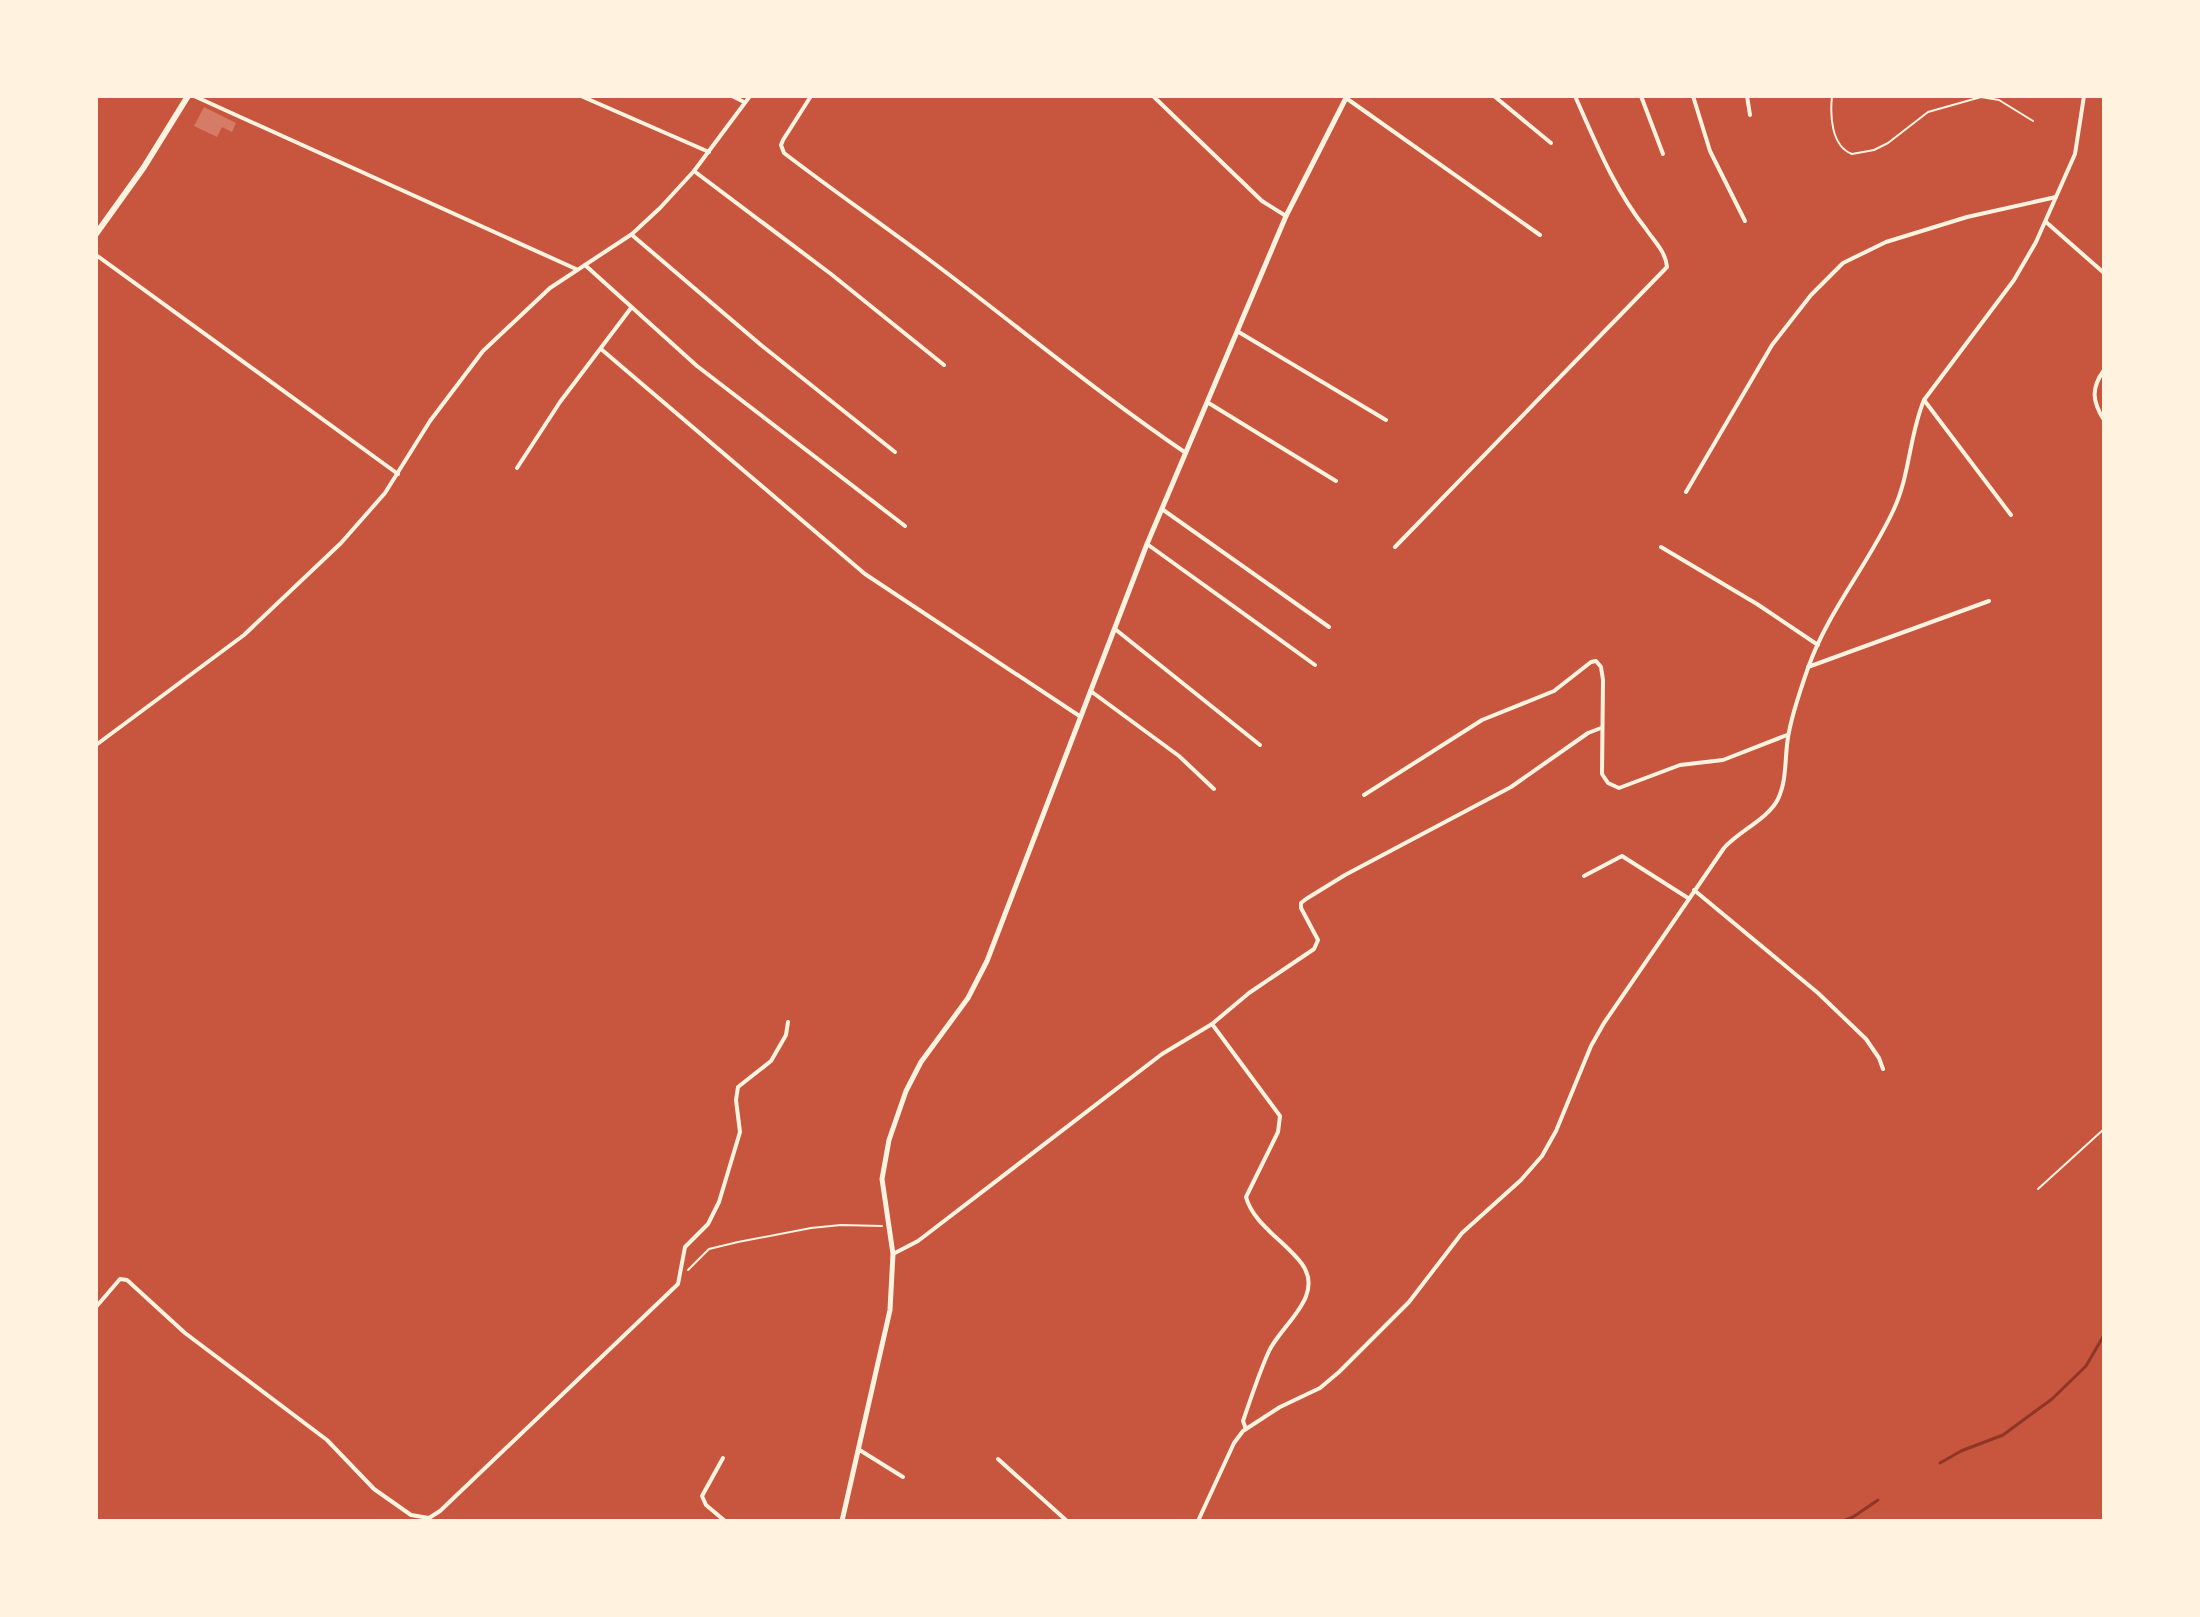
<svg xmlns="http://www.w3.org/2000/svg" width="2200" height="1617" viewBox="0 0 2200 1617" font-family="'Nunito Sans',sans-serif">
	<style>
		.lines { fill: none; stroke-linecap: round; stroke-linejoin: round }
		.stream { stroke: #8f3625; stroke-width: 3 }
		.building { fill: #d67c66 }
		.path { stroke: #fff3e0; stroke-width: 2 }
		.minor { stroke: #fff3e0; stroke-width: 4 }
		.tertiary { stroke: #fff3e0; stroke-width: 5 }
		.secondary { stroke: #fff3e0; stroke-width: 6 }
	</style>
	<rect width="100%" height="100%" fill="#c8553d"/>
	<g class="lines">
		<!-- stream -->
		<g class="stream">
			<polyline points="1940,1463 1961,1451 2003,1435 2052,1399 2086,1366 2104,1335"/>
			<polyline points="1843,1521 1853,1517 1878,1500"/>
		</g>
	</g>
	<!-- building -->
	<polygon class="building" points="204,107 236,123 232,132 222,127 217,137 194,126"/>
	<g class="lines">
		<!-- path -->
		<g class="path">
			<path d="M 1832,96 C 1830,115 1831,146 1852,154 L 1874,150 L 1888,143 L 1928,112 L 1981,97 L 1999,100 L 2033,121"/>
			<polyline points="2038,1189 2104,1129"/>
			<polyline points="688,1270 709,1249 738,1242 811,1228 841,1225 882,1226"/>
		</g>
		<!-- minor -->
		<g class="minor">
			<polyline points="194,96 576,269"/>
			<polyline points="581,96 709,152"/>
			<polyline points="732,96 744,102"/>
			<path d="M 811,96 L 783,140 L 781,145 L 784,153 C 831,189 880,223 927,258 C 1014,323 1096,392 1186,453"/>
			<polyline points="1153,96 1262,201 1286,216"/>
			<polyline points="1494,96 1551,143"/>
			<polyline points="1641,96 1663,154"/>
			<polyline points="1693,96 1710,151 1745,221"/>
			<polyline points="1747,96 1750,115"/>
			<polyline points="1346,98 1540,235"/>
			<polyline points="694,171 831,274 944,365"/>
			<polyline points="2046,222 2104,273"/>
			<polyline points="632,235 761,345 895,452"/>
			<polyline points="96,255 398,474"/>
			<polyline points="585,265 697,366 905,526"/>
			<polyline points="1237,331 1386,420"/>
			<polyline points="601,349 865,574 1081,717"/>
			<path d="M 2104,370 C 2091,388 2092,401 2104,420"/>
			<polyline points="1924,400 2011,515"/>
			<polyline points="1207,402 1336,481"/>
			<polyline points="517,468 560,402 631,308"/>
			<polyline points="1686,492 1772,345 1811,295 1843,263 1886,242 1967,217 2056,197"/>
			<polyline points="1162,509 1329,627"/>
			<polyline points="1147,544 1315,665"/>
			<path d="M 1395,547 L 1667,267 C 1666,252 1654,241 1646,229 C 1614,189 1596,143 1575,96"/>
			<polyline points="1661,547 1757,604 1818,645"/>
			<polyline points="1115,629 1260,745"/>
			<polyline points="1808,667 1989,601"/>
			<polyline points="1092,692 1179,756 1214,789"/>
			<polyline points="96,745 244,635 341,543 385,493 430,421 483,351 550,288 632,234 660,208 694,171 750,96"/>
			<polyline points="1364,795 1482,720 1554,691 1591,662 1596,661 1601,667 1603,680 1602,774 1608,783 1619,788 1680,765 1723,760 1787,735"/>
			<polyline points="1584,876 1622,856 1688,898"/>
			<polyline points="1694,890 1818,993 1866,1039 1879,1058 1883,1069"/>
			<path d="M 1212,1024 L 1280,1116 L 1278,1132 L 1246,1197 C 1253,1224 1286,1242 1302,1264 C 1325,1296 1282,1324 1269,1351 C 1259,1373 1251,1398 1243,1421 L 1246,1429"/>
			<polyline points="893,1254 918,1241 1162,1054 1212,1024 1249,993 1314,949 1318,940 1301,908 1301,903 1306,899 1345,875 1511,787 1588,733 1601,728"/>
			<polyline points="96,1307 120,1279 127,1280 185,1333 327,1440 374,1489 411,1515 429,1518 440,1511 678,1284 685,1247 708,1224 719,1202 740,1132 736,1100 738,1087 771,1061 786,1035 788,1022"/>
			<polyline points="858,1449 903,1477"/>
			<polyline points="723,1458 702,1496 706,1505 725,1521"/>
			<polyline points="998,1459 1067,1521"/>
			<path d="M 1198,1521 L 1234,1443 L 1243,1431 L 1280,1407 L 1320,1388 L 1339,1372 L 1409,1302 L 1462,1233 L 1521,1180 L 1542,1156 L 1556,1131 L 1591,1046 L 1604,1023 L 1724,848 C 1739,831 1768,819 1778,799 C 1788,778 1784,754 1789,732 C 1793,711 1801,688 1808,668 C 1828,611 1868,565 1893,511 C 1910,476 1909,436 1924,400 L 2014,280 L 2036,242 L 2075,154 L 2084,96"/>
		</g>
		<!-- tertiary -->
		<polyline class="tertiary" points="842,1521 890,1310 893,1254 882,1179 889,1140 906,1091 921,1062 968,998 987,961 1147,544 1286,216 1347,96"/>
		<!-- secondary -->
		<polyline class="secondary" points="96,234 144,167 188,96"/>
	</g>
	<!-- border -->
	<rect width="2200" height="1617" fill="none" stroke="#fff3e0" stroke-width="196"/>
</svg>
